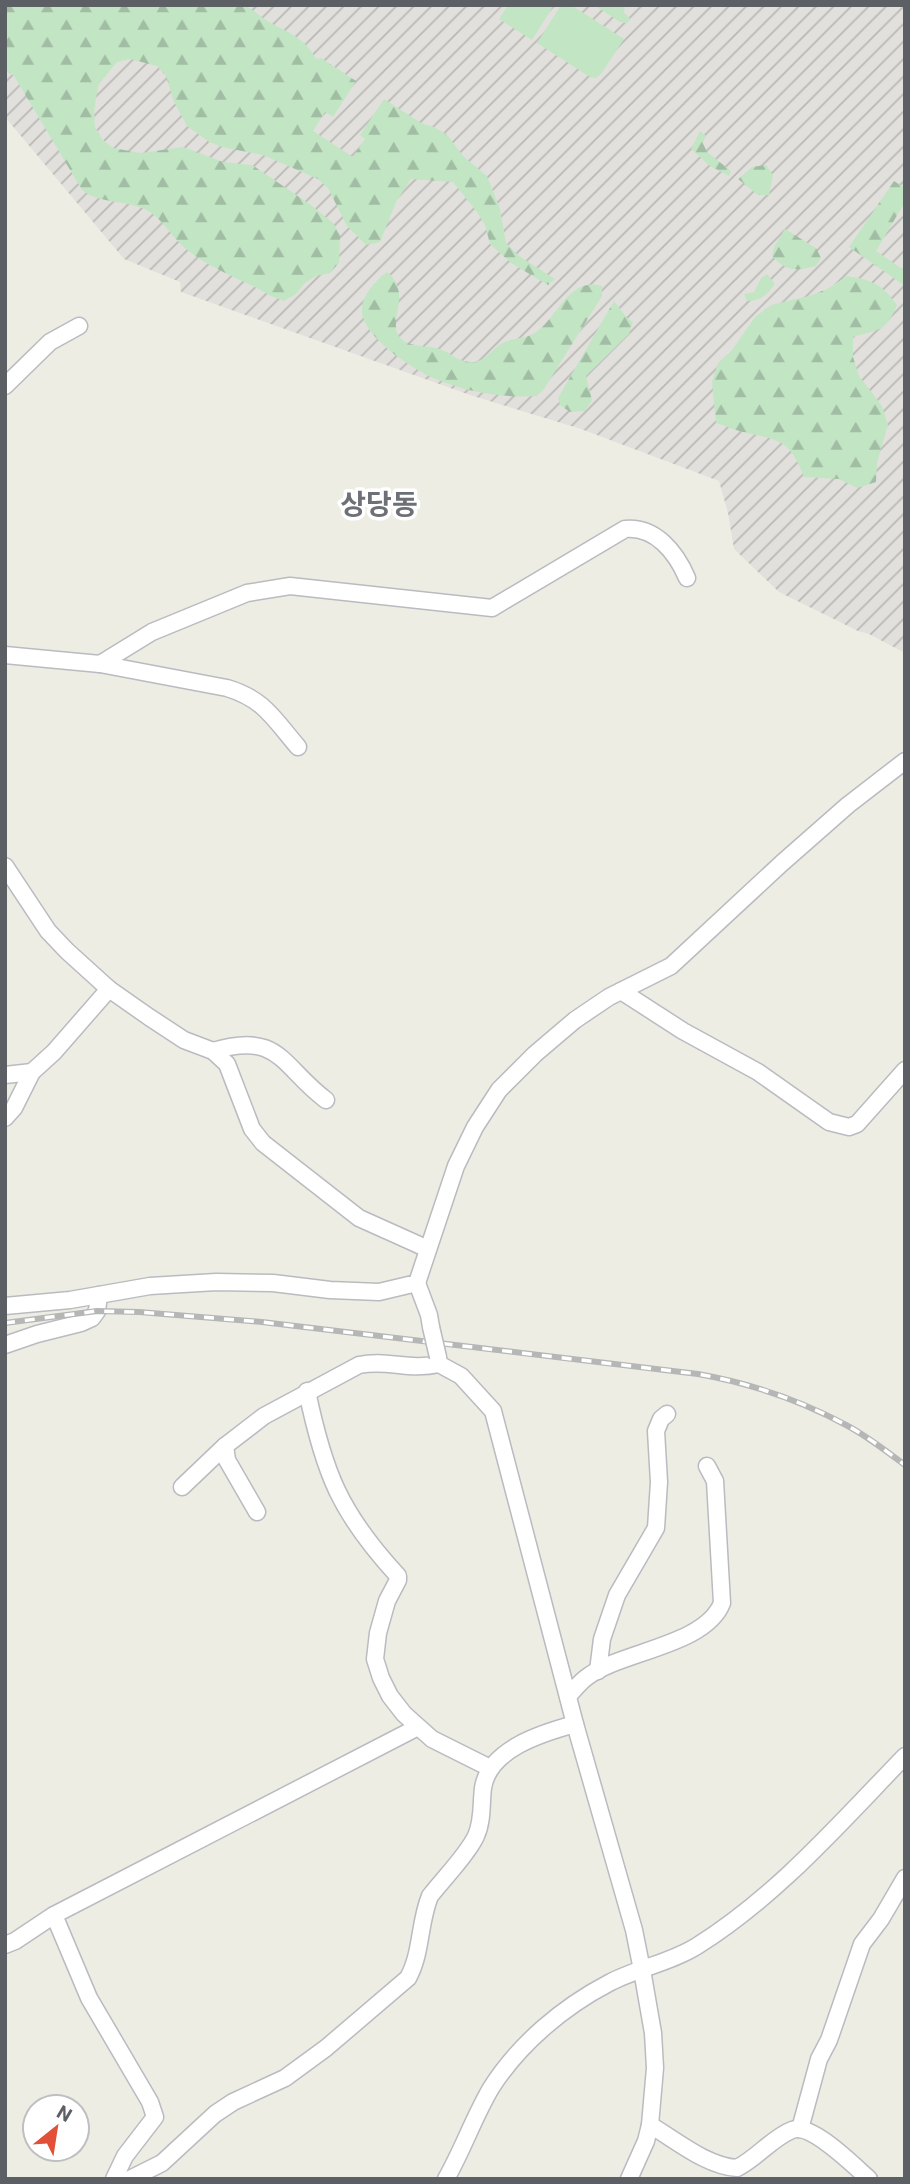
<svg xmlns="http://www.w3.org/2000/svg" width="910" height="2184" viewBox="0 0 910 2184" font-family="Roboto,'Noto Sans KR',sans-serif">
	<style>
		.industrial { fill: url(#industrial-furrows) }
		.grass { fill: #c2e5c4 }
		.forest { fill: url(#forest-firs) }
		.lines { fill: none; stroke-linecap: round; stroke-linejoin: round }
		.minor-casing { stroke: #b9bbc0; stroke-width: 19 }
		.minor { stroke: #fff; stroke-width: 16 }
		.rail-casing { stroke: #b5b6b6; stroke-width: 6 }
		.rail { stroke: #fff; stroke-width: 3.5; stroke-dasharray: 10; stroke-linecap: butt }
		.minor-bridge-casing { stroke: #b9bbc0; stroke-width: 19; stroke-linecap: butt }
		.minor-bridge { stroke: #fff; stroke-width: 16 }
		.labels { text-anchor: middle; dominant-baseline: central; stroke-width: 7; stroke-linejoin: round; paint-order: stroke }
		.quarter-label { font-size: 28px; font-weight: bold; fill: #6d7176; stroke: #fff }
	</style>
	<defs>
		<pattern id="industrial-furrows" width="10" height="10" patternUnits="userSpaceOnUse" patternTransform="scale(1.75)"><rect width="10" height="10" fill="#e2e0dc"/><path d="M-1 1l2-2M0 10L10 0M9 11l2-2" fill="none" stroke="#bab9b6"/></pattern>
		<pattern id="forest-firs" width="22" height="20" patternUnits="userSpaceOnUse" patternTransform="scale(1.75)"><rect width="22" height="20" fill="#c2e5c4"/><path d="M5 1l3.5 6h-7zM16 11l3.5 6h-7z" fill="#a1bda3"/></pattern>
	</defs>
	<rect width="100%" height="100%" fill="#eeede4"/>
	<!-- industrial -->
	<polygon class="industrial" points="5,5 905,5 905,653 869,634 858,631 779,592 734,549 728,513 719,481 581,429 470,395 181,292 180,282 124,259 5,117"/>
	<!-- grass -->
	<g class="grass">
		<polygon points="508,5 554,5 532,40 499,19"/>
		<polygon points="561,5 571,5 624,39 601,74 596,78 590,77 537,43"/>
		<polygon points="594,5 625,5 624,13 631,19 626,23 620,22"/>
	</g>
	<!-- forest -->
	<g class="forest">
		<path d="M 5,5 L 245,5 C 256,12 267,22 278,27 C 295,35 307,42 316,59 L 321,58 L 356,81 L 333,117 L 325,112 L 313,131 L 353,157 L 365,139 L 360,135 L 384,99 L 421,123 L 434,127 L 447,135 L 464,157 L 487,176 L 500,209 L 506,243 L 519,256 L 555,279 L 548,285 L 511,263 L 490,244 L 485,225 L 477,212 L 453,182 L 411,179 L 396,202 L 380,242 L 366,245 L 347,226 L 328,188 L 318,179 L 263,155 L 222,147 L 209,142 L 187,126 L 174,102 L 166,76 L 157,66 L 130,59 L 117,62 L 99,84 L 96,98 L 94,112 L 95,127 L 102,139 L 113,148 L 141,153 L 183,147 L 223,162 L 252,165 L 311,205 L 333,223 L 340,235 L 339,263 L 330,273 L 316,276 L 305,283 L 296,294 L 284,301 L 271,296 C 244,280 210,269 186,249 C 172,238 164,220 148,211 C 127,199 101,205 82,190 L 14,76 L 5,70 Z"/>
		<polygon points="700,131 706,136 703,143 707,152 731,171 729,176 710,166 691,149"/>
		<polygon points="766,165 773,175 769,195 758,195 738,179 752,167"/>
		<polygon points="894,181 905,188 905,202 876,251 905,271 905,286 849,247"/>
		<path d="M 785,229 L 816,248 L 821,258 L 816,266 C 796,271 787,272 772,256 L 774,247 Z"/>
		<path d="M 387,272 C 417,295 378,330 408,343 C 418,347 430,346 440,349 C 451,353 457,361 469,362 C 483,364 490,351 501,344 C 512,337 525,340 536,332 C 558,317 569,276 602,286 L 602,296 L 544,389 L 537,396 C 505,398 471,393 441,381 C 418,373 364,339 362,312 C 361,296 375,281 387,272 Z"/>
		<path d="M 767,274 L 775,284 C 767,295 761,301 747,301 L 744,294 L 754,292 L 761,278 Z"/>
		<path d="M 847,276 C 872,280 882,284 897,305 C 886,332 879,329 853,337 L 853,357 L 859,376 L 882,406 L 888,425 L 877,462 L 876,482 L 857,488 L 839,479 L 804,477 C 791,443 783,440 747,433 C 737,431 726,426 716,423 L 712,382 L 718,363 L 732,350 L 755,317 L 771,305 L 809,296 L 827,289 Z"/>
		<polygon points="614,301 627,318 633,322 629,334 586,376 592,400 585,411 570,412 560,405 558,398"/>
	</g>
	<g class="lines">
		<!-- minor casing -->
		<g class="minor-casing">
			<g id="minor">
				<polyline points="5,386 50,342 79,326"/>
				<path d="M 5,655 L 100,664 L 152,632 L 247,593 L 290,586 L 492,608 L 625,529 C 655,526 676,552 687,578"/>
				<path d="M 100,664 L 227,688 C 264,699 274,719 298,747"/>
				<polyline points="5,866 48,931 67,951 109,989 149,1017 184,1040 213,1051 227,1064 252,1129 263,1143 359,1218 428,1249"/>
				<polyline points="621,991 683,1031 758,1072 829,1122 849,1127 857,1124 905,1070"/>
				<path d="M 213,1051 C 280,1031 281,1066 326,1100"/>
				<polyline points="5,1075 32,1072"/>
				<polyline points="5,1118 14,1108 32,1072 54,1052 109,989"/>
				<polyline points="417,1283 429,1315 431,1327"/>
				<polyline points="5,1306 70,1300 150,1286 216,1282 273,1283 330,1290 379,1292 417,1283 456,1166 475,1127 499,1090 535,1054 575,1020 609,997 671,966 782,863 848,805 905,761"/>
				<polyline points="5,1345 37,1334 81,1323 92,1318 97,1311 99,1295"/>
				<polyline points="438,1357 439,1364 461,1376 493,1411 575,1724 634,1930 642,1970 653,2033 655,2068 650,2125 646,2141 629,2179"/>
				<path d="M 307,1391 C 324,1473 340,1513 398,1576 L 398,1580 L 387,1601 L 378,1633 L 375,1659 L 381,1678 L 390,1696 L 404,1714 L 432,1739 L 490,1768"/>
				<polyline points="225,1446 227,1460 257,1512"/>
				<path d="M 182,1487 L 225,1446 L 264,1416 L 359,1365 C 388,1359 408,1371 439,1364"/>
				<polyline points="598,1671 602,1639 617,1595 656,1528 659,1482 656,1431 661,1419 667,1414"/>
				<path d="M 568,1696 C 574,1690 580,1682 587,1677 C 621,1651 705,1646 722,1603 L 715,1481 L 707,1466"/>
				<polyline points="54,1915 89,1998 150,2102 155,2117 125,2156 114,2179"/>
				<polyline points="5,1945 15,1941 54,1915 418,1727"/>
				<path d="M 650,2125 C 676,2140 706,2166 737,2168 C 757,2158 772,2138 792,2130 C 811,2122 854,2166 869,2179"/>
				<polyline points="800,2129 819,2059 829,2040 862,1944 881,1919 905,1878"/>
				<path d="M 130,2179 L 162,2163 L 215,2114 L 233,2102 L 285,2078 L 326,2048 L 408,1978 C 422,1953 419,1922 430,1896 C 444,1878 467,1855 476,1836 C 483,1821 481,1803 483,1788 C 489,1749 542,1733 575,1724"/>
				<path d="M 446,2179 C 463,2149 474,2117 491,2088 C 519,2044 563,2007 609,1983 C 637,1968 670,1963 697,1946 C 777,1896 840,1823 905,1756"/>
			</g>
		</g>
		<!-- minor -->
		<use href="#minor" class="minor"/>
		<!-- rail casing -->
		<g class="rail-casing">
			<path id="rail" d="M 5,1323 L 97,1311 L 139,1312 L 262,1322 L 698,1374 C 749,1383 800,1400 846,1425 C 867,1436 886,1451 905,1465"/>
		</g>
		<!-- rail -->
		<use href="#rail" class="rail"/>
		<!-- minor-bridge casing -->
		<g class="minor-bridge-casing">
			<polyline id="minor-bridge" points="431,1327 438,1357"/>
		</g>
		<!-- minor-bridge -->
		<use href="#minor-bridge" class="minor-bridge"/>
	</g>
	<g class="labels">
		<!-- quarter labels -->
		<g class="quarter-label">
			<text x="379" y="504">상당동</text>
		</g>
	</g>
	<!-- border -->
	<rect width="910" height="2184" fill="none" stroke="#5c5f64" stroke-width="14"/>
	<!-- north arrow -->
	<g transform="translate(56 2128) rotate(30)"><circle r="33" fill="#ffffff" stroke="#bebfc1" stroke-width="2"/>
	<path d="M0-5L12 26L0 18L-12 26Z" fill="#e15037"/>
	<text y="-10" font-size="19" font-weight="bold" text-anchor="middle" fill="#5c5f64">N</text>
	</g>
</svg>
